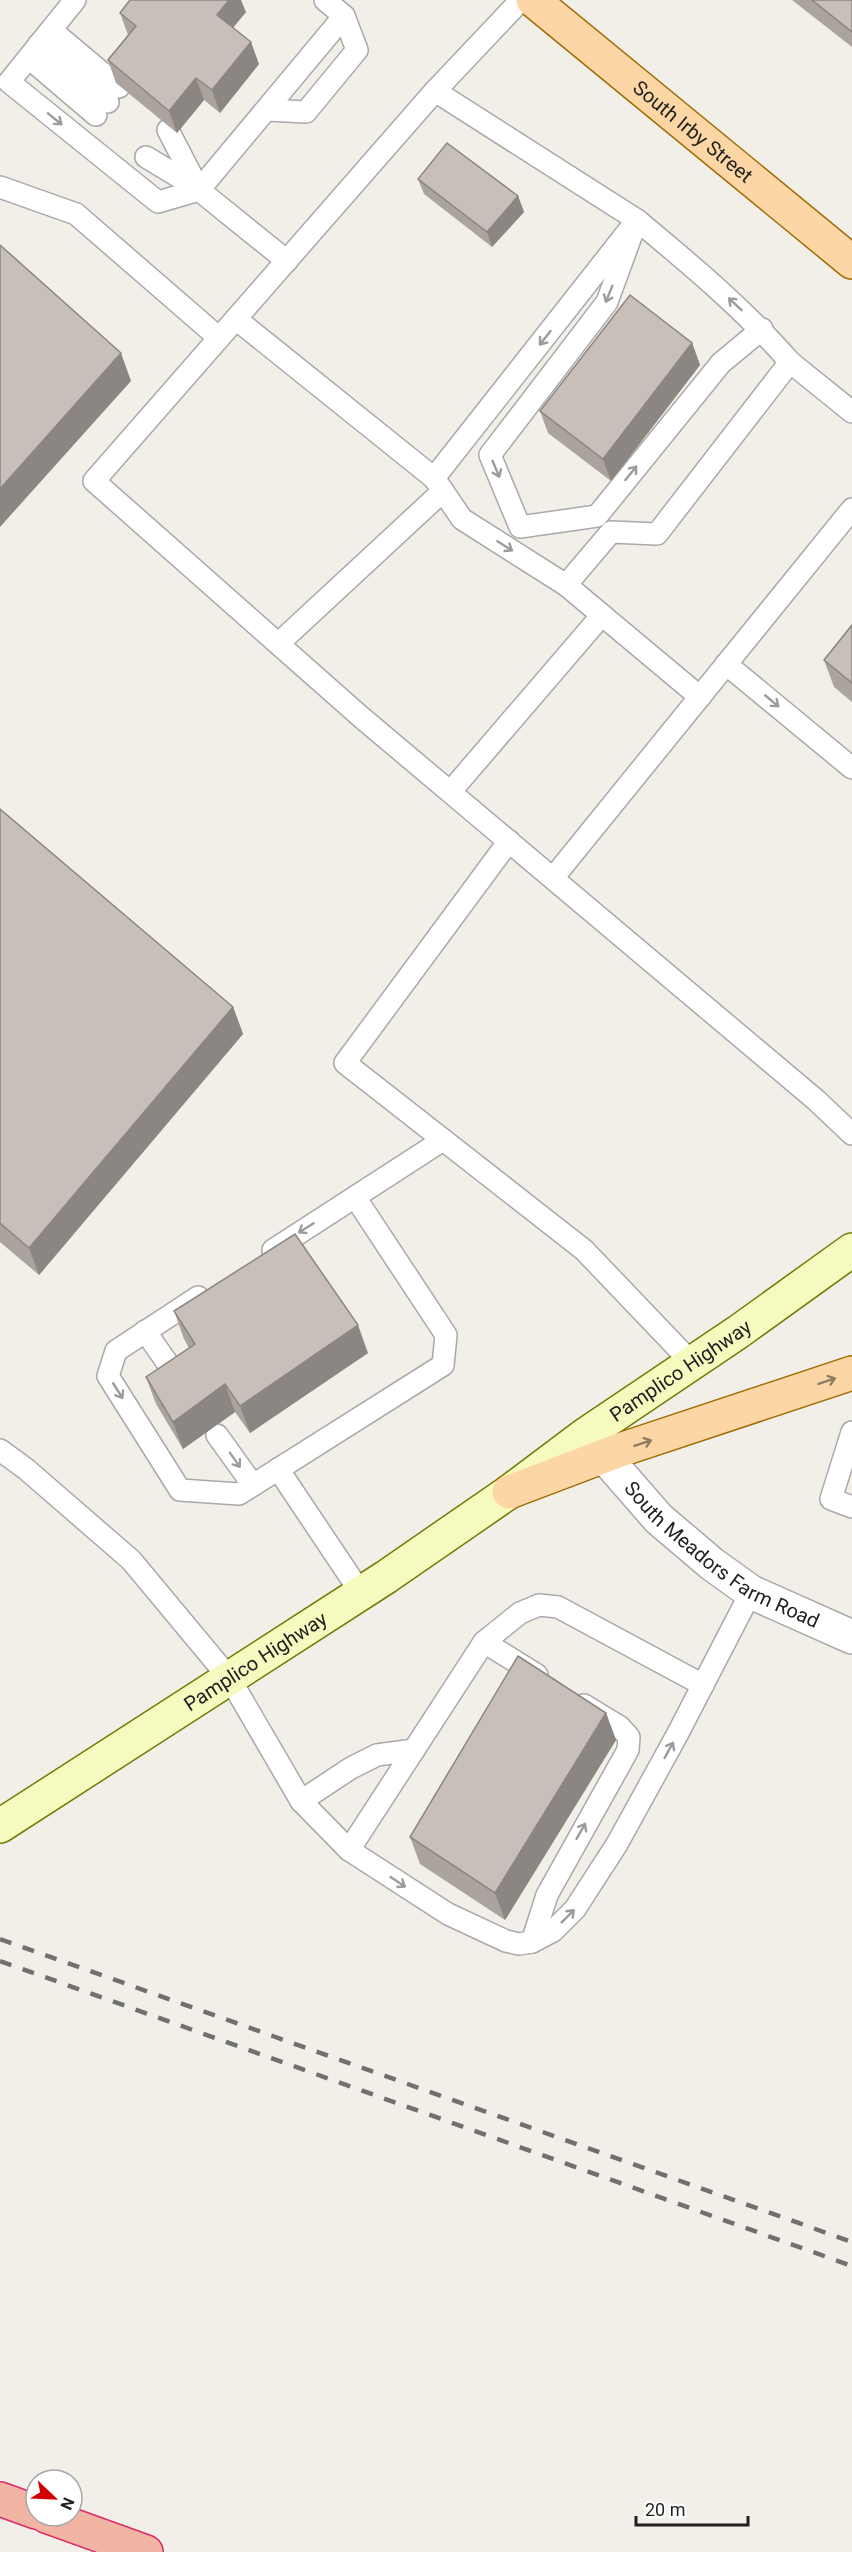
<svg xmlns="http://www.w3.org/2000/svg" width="852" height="2552" viewBox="0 0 852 2552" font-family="Roboto,sans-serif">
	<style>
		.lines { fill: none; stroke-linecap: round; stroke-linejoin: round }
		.service-casing { stroke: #a9a9a9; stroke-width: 24 }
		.minor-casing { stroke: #a9a9a9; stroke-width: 36 }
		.secondary-casing { stroke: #707d05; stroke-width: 36 }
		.primary-casing { stroke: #a06b00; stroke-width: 36 }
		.trunk-casing { stroke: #dc2a67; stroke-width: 36 }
		.service { stroke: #fff; stroke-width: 21 }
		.minor { stroke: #fff; stroke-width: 33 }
		.secondary { stroke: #f7fabf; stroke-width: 33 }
		.primary { stroke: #fcd6a4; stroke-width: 33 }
		.trunk { stroke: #f2b4a3; stroke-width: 33 }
		.rail { stroke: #707070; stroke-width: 4.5; stroke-dasharray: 12 12; stroke-linecap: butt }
		.wall { fill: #aba49e }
		.shaded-wall { fill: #8b8681 }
		.building { fill: #c7bfb8; stroke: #8b8681; stroke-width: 1.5 }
		.oneway { stroke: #9c9c9c }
		.oneway2 { stroke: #8f7c63 }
		.labels { text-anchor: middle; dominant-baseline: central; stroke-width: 6; stroke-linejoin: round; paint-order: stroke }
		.street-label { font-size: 20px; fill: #222; stroke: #fff }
	</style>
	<rect width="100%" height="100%" fill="#f2efe9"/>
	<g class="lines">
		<!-- service casing -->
		<g class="service-casing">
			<g id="service">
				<polyline points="75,0 9,82 158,202 199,190"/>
				<polyline points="521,0 435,91 94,481 361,717 816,1100 852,1134"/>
				<polyline points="51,30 119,87"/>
				<polyline points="39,44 108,102"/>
				<polyline points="29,58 96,115"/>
				<polyline points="435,91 637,220 607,302 490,455 520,527 597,516 721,363 762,329"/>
				<polyline points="267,110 306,112 357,50 344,16"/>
				<polyline points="168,130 199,190"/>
				<polyline points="146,157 199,189"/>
				<polyline points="0,187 76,214 219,338"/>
				<polyline points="287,261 199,190 344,16 325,0"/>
				<polyline points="236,319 434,478 462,519 566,585 700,697"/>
				<path d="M 434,478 L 637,220 C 691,265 744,309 790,362"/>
				<polyline points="566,585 611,532 657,534 790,362 852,412"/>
				<polyline points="279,643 443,491"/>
				<polyline points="726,664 852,768"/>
				<polyline points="451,791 602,615"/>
				<polyline points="509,841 345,1063 584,1250 692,1363"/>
				<polyline points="553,878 852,509"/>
				<polyline points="273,1250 443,1140"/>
				<polyline points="198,1297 116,1351 108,1376 180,1490 239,1494 443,1365 446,1335 355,1197"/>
				<polyline points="145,1331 182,1384"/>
				<polyline points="852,1432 831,1499 852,1507"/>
				<polyline points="217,1435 253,1485"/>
				<polyline points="0,1450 26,1469 131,1560 230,1679 301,1801 349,1850 448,1914 506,1941 519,1944 532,1942 553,1931 575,1909 617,1844 677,1735 751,1592"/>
				<polyline points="278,1469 361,1593"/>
				<polyline points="484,1642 537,1675"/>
				<polyline points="301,1801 351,1768 377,1755 414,1750"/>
				<polyline points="349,1850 484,1642 520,1613 539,1605 558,1607 703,1685"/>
				<polyline points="532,1942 547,1895 628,1750 629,1737 620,1727 584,1705"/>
			</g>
		</g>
		<!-- minor casing -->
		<g class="minor-casing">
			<g id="minor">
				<path id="s1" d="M 604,1456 L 659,1519 L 712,1564 L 751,1592 L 852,1637"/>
			</g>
		</g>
		<!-- secondary casing -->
		<g class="secondary-casing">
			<g id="secondary">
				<path id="s2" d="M 0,1826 L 386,1577 L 509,1492 L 585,1435 L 738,1332 L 852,1250"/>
			</g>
		</g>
		<!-- primary casing -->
		<g class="primary-casing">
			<g id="primary">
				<path id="s3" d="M 533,0 L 852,262"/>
				<polyline points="509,1492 620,1450 852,1373"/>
			</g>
		</g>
		<!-- trunk casing -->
		<g class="trunk-casing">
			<g id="trunk">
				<polyline points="0,2499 36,2512"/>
				<polyline points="46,2516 146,2552"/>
			</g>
		</g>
		<!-- service -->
		<use href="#service" class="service"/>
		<!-- minor -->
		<use href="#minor" class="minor"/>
		<!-- secondary -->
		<use href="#secondary" class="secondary"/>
		<!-- primary -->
		<use href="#primary" class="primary"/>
		<!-- trunk -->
		<use href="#trunk" class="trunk"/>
		<!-- rail -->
		<g class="rail">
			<polyline points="0,1939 852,2242"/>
			<polyline points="0,1961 852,2266"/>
		</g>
	</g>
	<!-- wall -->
	<g class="wall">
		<polygon points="792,0 852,0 852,47"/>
		<polygon points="246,12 233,28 259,64 220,113 204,100 177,133 116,83 108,60 128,35 120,13"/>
		<polygon points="418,179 518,196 524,212 492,247 424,194"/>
		<polygon points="692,343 700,365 611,481 548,433 540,411"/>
		<polygon points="852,625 852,702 834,687 824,660"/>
		<polygon points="0,809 233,1007 243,1034 39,1275 0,1242"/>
		<polygon points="174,1311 368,1353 250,1433 235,1412 183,1449 156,1404 146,1377 189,1348 184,1339"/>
		<polygon points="606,1713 616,1740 505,1920 420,1864 410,1837"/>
	</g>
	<!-- shaded-wall -->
	<g class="shaded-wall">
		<polygon points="229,0 241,0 246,12 225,37 217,15"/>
		<polygon points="251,42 259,64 220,113 212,90"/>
		<polygon points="196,78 204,100 177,133 169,111"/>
		<polygon points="518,196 524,212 492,247 487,232"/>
		<polygon points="692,343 700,365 611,481 603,459"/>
		<polygon points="121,353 131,381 0,527 0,489"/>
		<polygon points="233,1007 243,1034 39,1275 29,1248"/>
		<polygon points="358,1325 368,1353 250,1433 240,1406"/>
		<polygon points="225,1384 235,1412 183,1449 173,1422"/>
		<polygon points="606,1713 616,1740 505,1920 495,1893"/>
	</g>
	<!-- building -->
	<g class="building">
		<polygon points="130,0 229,0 217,15 251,42 212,90 196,78 169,111 108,60 136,26 120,13"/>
		<polygon points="812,0 852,0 852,32"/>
		<polygon points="447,143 518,196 487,232 418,179"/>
		<polygon points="0,245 121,353 0,489"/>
		<polygon points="630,295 692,343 603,459 540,411"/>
		<polygon points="852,625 852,683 824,660"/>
		<polygon points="0,809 233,1007 29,1248 0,1223"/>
		<polygon points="295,1234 358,1325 240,1406 225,1384 173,1422 146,1377 195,1344 174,1311"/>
		<polygon points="518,1656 606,1713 495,1893 410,1837"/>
	</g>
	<!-- one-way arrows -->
	<defs><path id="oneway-shaft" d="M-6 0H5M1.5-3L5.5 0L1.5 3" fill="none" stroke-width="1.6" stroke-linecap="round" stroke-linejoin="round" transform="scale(1.5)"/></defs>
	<g class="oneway">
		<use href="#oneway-shaft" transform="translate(55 119) rotate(39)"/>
		<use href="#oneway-shaft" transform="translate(609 294) rotate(112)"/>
		<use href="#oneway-shaft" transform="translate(735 304) rotate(-137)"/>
		<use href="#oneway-shaft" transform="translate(545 338) rotate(128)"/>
		<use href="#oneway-shaft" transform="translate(496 469) rotate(67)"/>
		<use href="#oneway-shaft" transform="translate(631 473) rotate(-51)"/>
		<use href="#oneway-shaft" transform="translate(505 546) rotate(32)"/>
		<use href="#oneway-shaft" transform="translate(772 701) rotate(40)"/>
		<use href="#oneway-shaft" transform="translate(306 1228) rotate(148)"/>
		<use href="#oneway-shaft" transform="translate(118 1391) rotate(58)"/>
		<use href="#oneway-shaft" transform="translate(235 1460) rotate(55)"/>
		<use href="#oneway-shaft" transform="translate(669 1750) rotate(-61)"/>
		<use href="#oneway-shaft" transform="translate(581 1831) rotate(-60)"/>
		<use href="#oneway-shaft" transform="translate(398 1882) rotate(33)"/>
		<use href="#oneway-shaft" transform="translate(568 1916) rotate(-45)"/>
	</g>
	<g class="oneway2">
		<use href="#oneway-shaft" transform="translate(827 1381) rotate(-18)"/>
		<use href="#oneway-shaft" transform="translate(643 1443) rotate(-18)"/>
	</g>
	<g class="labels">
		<!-- street labels -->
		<g class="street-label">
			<text stroke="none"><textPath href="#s3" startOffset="207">South Irby Street</textPath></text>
			<text stroke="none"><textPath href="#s2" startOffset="819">Pamplico Highway</textPath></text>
			<text stroke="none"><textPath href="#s1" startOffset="156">South Meadors Farm Road</textPath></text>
			<text stroke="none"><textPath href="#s2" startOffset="304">Pamplico Highway</textPath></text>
		</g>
	</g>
	<!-- north arrow -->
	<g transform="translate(54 2498) rotate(113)"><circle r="28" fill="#ffffff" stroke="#a7a7a7" stroke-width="1.5"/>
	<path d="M0-4.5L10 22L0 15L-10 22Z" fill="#d40000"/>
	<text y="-9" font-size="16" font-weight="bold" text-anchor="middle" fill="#222222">N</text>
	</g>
	<!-- scale -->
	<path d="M636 2516v9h112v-9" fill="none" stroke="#222222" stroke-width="3"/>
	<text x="645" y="2516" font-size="18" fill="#222222" stroke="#ffffff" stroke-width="4.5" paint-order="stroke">20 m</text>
</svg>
